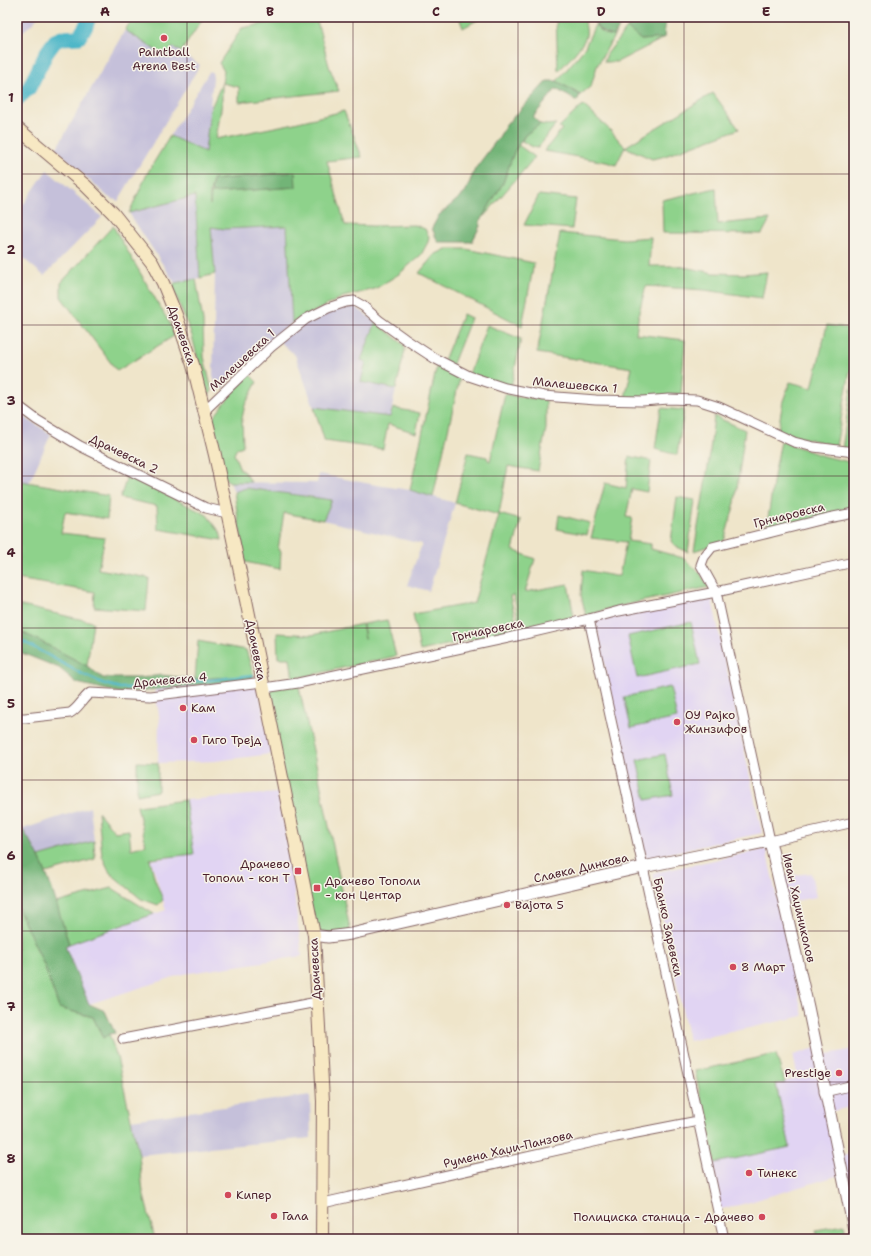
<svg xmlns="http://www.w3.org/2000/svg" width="871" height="1256" viewBox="0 0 871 1256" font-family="'Shantell Sans',sans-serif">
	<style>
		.built { fill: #e1d4f3 }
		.industrial { fill: #c5c0da }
		.green { fill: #8ed28b; stroke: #6c785b; fill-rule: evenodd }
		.forest { fill: #72b477; stroke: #5e6a51 }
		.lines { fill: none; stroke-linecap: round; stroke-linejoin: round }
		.stream { stroke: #4bb6c7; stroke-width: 2.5 }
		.river { stroke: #4bb6c7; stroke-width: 15 }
		.minor-casing { stroke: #846463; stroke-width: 11 }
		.tertiary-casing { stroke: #846463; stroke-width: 13 }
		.secondary-casing { stroke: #846463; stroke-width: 14 }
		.minor { stroke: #fff; stroke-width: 9 }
		.tertiary { stroke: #fff; stroke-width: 11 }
		.secondary { stroke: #f7e8c3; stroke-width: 12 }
		.grid { fill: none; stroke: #4a1f2b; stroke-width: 1; stroke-opacity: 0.55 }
		.poi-dot { fill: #d1495b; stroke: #f7f3e8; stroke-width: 1.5 }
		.labels { text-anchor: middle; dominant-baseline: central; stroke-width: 3; stroke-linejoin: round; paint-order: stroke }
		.poi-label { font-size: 12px; fill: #4a1f2b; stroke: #f7f3e8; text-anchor: start }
		.street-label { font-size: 12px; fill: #4a1f2b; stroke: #f7f3e8 }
		.neatline { fill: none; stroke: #4a1f2b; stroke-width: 1.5 }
		.grid-label { font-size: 13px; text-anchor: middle; font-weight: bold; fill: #4a1f2b }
	</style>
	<rect width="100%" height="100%" fill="#f7f3e8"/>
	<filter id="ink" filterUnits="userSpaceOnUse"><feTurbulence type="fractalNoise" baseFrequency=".025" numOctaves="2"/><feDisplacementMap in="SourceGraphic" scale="8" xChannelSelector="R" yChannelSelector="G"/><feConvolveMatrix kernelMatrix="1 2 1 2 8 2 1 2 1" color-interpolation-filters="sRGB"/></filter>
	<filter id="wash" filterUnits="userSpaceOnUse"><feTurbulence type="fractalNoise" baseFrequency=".012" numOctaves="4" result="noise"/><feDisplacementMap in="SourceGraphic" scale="16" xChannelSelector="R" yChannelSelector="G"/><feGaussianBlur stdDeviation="0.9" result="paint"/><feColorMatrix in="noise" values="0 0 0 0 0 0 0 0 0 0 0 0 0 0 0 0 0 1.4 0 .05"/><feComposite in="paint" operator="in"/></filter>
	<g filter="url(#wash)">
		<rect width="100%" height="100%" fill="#efe5ca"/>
		<!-- built -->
		<g class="built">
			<polygon points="711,595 762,833 646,858 595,619"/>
			<polygon points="257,678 271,754 215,761 158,763 159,723 160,721 155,690"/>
			<polygon points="278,793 287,838 302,956 183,974 89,1004 65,945 166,910 151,860 194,854 185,800"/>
			<polygon points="766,849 803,1016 689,1041 653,873"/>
			<polygon points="811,873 816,897 784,903 778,877"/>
			<polygon points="816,1048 818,1056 854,1049 854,1106 829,1112 840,1156 854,1152 854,1202 849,1203 843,1174 743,1204 717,1210 707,1164 790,1147 776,1084 798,1078 793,1055"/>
		</g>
		<!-- industrial -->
		<g class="industrial">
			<polygon points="17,17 38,17 32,24 17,36"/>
			<polygon points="125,30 166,57 173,47 200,65 118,201 108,197 56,149"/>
			<polygon points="209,72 212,72 213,78 205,153 170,136"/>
			<polygon points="47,170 102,217 44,276 17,253 17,214"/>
			<polygon points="195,196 200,278 175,283 129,213"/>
			<polygon points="288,226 292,323 243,366 223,388 218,390 213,376 215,274 211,227 225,229"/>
			<polygon points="354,306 376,322 361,360 366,362 361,382 396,389 390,417 314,407 295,355 279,341 306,319 331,310"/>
			<polygon points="17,411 24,417 51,434 29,483 17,480"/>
			<polygon points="319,474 376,485 410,490 455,503 429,591 407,585 422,544 323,520 332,500 246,488 234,492 230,482 317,483"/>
			<polygon points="90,807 94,841 39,857 23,829"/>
			<polygon points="310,1095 311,1138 139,1155 131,1120"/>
		</g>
		<!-- green -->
		<g class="green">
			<polygon points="134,17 204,17 181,52 173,47 166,57 125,30"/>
			<path d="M 299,17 L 316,17 L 329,66 L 339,91 L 239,102 L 239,87 L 222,83 L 222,103 L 216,139 L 290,124 L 344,111 L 362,157 L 327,161 L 345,225 L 374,226 L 415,225 L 425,229 L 429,237 L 428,242 L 421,255 L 399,274 L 375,289 L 343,297 L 292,323 L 287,226 L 225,229 L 211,227 L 215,274 L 200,278 L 195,196 L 129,213 L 148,172 L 170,136 L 205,152 L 210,110 L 222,83 L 224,71 L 219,63 L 242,28 ZM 295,172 L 295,187 L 211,193 L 210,205 L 210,192 L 213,180 Z"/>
			<polygon points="459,17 490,17 479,19 463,28"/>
			<path d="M 556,17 L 584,17 C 585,24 588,33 585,39 C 580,48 566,64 558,71 Z"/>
			<polygon points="595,25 604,34 614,36 597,66 591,86 580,95 557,81 584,49"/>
			<polygon points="627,28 641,40 664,38 617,62 604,62 607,54"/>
			<polygon points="713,93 739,129 662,157 652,159 625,147 616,165 606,162 544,151 562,129 559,127 583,105 610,130 625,147"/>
			<polygon points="540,124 547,125 556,124 538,148 533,147 522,141 525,135"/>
			<polygon points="518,145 535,157 480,221 503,183 514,152"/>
			<path d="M 716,188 L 718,224 L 770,219 L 762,234 C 729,234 696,233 663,233 L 662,200 Z"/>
			<polygon points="539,195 576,199 572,229 524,225"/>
			<polygon points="113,226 170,324 174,336 117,371 61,297 61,283"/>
			<polygon points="560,233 624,239 651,237 649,266 678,266 714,273 744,274 767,272 762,298 704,290 646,286 639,312 636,334 685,340 681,395 625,398 632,368 537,353"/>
			<polygon points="446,249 466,249 534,263 522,326 419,273 434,255"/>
			<polygon points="196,279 203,321 204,357 212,391 209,395 205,387 192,336 172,286 175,283"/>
			<polygon points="463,314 471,318 452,366 444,360"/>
			<polygon points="376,322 404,345 405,350 396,389 361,382 366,362 361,360"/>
			<polygon points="487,325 521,339 511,387 469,374"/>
			<polygon points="827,325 854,329 854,451 842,449 854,371 850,371 836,446 800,437 800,438 778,430 783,401 790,382 812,388"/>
			<polygon points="437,365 460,377 433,497 410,490"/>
			<polygon points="248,373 257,382 245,405 242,418 243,446 237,448 234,454 240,469 246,474 251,482 230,482 224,478 213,418"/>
			<polygon points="505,394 518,397 546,400 546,429 538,471 508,466 499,514 521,520 513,550 535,559 525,592 568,584 574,617 520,628 514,595 510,596 518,629 420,651 413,614 474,603 499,515 455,503 468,453 487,457 488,460 490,461"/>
			<polygon points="314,407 390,417 393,408 420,413 416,433 388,424 383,449 324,441 324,439"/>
			<polygon points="661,408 684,410 677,455 655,449"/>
			<polygon points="714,416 745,430 735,503 724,541 694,551 709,460"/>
			<polygon points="781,441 823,456 854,463 854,511 766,532 775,470"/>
			<polygon points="629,456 651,461 647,492 632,489 626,517 632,518 628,541 651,544 651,549 683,558 700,573 709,587 611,608 586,616 581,595 583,570 615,576 619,576 626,542 591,538 605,483 626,488"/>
			<polygon points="125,474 207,515 220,532 222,540 158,529 157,506 120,498 126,480"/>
			<polygon points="21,481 109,496 107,519 65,512 61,533 105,538 98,569 149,578 146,611 94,607 95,592 17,579 17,509"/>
			<polygon points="246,488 332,500 323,520 284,513 278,550 281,551 280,569 245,562 234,492"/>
			<polygon points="677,497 695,500 688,552 675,546 671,541"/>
			<polygon points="559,515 590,523 587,535 557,529"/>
			<polygon points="17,605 93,622 87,666 36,639 17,630"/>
			<polygon points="387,620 396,656 293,679 290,658 278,658 277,633 312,635 362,624 365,639 363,624"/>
			<polygon points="691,622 700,664 637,678 628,636"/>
			<polygon points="198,641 246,650 254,676 195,679"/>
			<polygon points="298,683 317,768 351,934 314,935 264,688"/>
			<polygon points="670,687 677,718 631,728 624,697"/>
			<polygon points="665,754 673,795 646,800 637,760"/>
			<polygon points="137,762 158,763 158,791 137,795"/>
			<polygon points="185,800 194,854 150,859 154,877 163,900 158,905 141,899 110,873 102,856 98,812 115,832 129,830 131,849 146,845 137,806"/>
			<polygon points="94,841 95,859 46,873 39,857"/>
			<polygon points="112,888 154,914 69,944 56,903"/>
			<polygon points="17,906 44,965 59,1008 93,1017 103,1038 109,1034 117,1057 139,1155 143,1192 155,1239 17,1239"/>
			<polygon points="776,1054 785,1083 776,1084 790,1147 715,1163 695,1071"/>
			<polygon points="844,1225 847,1239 818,1239 816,1230"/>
		</g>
		<!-- forest -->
		<g class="forest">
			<path d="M 592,17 L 625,17 L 614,36 C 602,33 597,29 592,17 Z"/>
			<polygon points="634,17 666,17 664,38 641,40 627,28"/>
			<polygon points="547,81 557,81 580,95 577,101 556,89 533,117 540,124 525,135 514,152 503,183 480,221 480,226 472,242 438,242 432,228 439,215 465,193 475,169 499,137 506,125"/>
			<polygon points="295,172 296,187 211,193 213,180"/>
			<polygon points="17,630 36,639 87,666 103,678 141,678 161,675 195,679 254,676 251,680 120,693 77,683 59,668 17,651"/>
			<path d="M 17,824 C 24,830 27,837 32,844 C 50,875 58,910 69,944 L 65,946 L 89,1004 L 105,1011 L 115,1033 L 109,1034 L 103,1038 L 93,1017 L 59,1008 L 44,965 L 17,906 Z"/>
		</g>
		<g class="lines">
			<!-- stream -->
			<polyline class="stream" points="17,638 80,673 102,683 120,688 143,687 164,681 203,681 253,675"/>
			<!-- river -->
			<polyline class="river" points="17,99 29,88 47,52 55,41 62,38 79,37 86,26 89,17"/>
		</g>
	</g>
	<g filter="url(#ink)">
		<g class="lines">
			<!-- minor casing -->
			<g class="minor-casing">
				<g id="minor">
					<polyline points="17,405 37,420 80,446 206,508 227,513"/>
					<polyline points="204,411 271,347 306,319 328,308 346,302 354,301 363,306 380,321 405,339 434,358 469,376 505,388 544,396 596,400 642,401 669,399 697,400 719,407 794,442 814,447 854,452"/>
					<polyline points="854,513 828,518 712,547 704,557 701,565 716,592 770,841 854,822"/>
					<polyline points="589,619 724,1239"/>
					<polyline points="264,688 298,683 508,638 589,619 619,611 716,592 854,562"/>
					<path d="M 17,718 L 25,718 L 70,713 C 79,708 82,699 90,693 L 150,696 L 263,682"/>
					<polyline points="123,1039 317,1002"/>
					<polyline points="824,1092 854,1085"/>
					<polyline points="323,1203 616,1137 698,1121"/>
				</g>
			</g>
			<!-- tertiary casing -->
			<g class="tertiary-casing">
				<polyline id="tertiary" points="314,935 328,937 351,934 643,867 770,841 808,1007 854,1230"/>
			</g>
			<!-- secondary casing -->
			<g class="secondary-casing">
				<polyline id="secondary" points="17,128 85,185 113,213 152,262 163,283 176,315 193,365 215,455 246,600 314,935 323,1101 322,1239"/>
			</g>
			<!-- minor -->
			<use href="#minor" class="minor"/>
			<!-- tertiary -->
			<use href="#tertiary" class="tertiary"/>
			<!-- secondary -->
			<use href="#secondary" class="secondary"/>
		</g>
	</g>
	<!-- grid -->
	<path class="grid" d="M 187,17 L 187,1239M 353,17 L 353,1239M 518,17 L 518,1239M 684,17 L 684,1239M 17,174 L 854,174M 17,325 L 854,325M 17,476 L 854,476M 17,628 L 854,628M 17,780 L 854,780M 17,931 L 854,931M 17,1082 L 854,1082"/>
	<!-- markers -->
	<g class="poi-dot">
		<circle cx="164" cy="38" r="4"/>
		<circle cx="183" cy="708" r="4"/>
		<circle cx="677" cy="722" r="4"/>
		<circle cx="194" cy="740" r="4"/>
		<rect x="294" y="867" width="8" height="8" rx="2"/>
		<rect x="313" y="884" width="8" height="8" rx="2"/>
		<circle cx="507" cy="905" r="4"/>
		<circle cx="733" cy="967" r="4"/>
		<circle cx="839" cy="1073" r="4"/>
		<circle cx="749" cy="1173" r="4"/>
		<circle cx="228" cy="1195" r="4"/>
		<circle cx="274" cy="1216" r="4"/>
		<circle cx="762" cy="1217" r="4"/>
	</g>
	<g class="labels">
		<!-- poi labels -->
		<g class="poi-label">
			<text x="164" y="52" text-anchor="middle">Paintball<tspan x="164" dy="14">Arena Best</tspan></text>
			<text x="191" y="708">Кам</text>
			<text x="685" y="715">ОУ Рајко<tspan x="685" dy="14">Жинзифов</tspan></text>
			<text x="202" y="740">Гиго Трејд</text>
			<text x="290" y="864" text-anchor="end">Драчево<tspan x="290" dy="14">Тополи - кон Т</tspan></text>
			<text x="325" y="881">Драчево Тополи<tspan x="325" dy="14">- кон Центар</tspan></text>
			<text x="515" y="905">Вајота 5</text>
			<text x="741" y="967">8 Март</text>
			<text x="831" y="1073" text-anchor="end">Prestige</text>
			<text x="757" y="1173">Тинекс</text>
			<text x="236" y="1195">Кипер</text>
			<text x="282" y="1216">Гала</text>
			<text x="754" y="1217" text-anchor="end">Полициска станица - Драчево</text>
		</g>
		<!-- street labels -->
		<g class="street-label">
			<text transform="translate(182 335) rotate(71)">Драчевска</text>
			<text transform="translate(242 360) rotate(-43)">Малешевска 1</text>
			<text transform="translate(575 385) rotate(5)">Малешевска 1</text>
			<text transform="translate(124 454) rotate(26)">Драчевска 2</text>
			<text transform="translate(789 515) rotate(-14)">Грнчаровска</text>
			<text transform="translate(488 630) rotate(-12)">Грнчаровска</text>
			<text transform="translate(256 650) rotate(79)">Драчевска</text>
			<text transform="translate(170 680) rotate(-5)">Драчевска 4</text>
			<text transform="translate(581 868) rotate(-13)">Славка Динкова</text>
			<text transform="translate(799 908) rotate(77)">Иван Хаџиниколов</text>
			<text transform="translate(668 927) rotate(78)">Бранко Заревски</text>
			<text transform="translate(315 969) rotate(-93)">Драчевска</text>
			<text transform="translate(508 1149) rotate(-13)">Румена Хаџи-Панзова</text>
		</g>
	</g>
	<!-- margin -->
	<rect width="871" height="1256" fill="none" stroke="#f7f3e8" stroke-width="44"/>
	<rect x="22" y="22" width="827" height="1212" class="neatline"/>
	<g class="grid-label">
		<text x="105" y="16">A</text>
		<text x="270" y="16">B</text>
		<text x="436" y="16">C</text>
		<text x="601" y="16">D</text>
		<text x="766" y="16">E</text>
		<text x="11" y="102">1</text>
		<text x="11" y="254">2</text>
		<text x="11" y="405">3</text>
		<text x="11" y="557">4</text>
		<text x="11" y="708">5</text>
		<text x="11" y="860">6</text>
		<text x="11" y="1011">7</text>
		<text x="11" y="1163">8</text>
	</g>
</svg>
